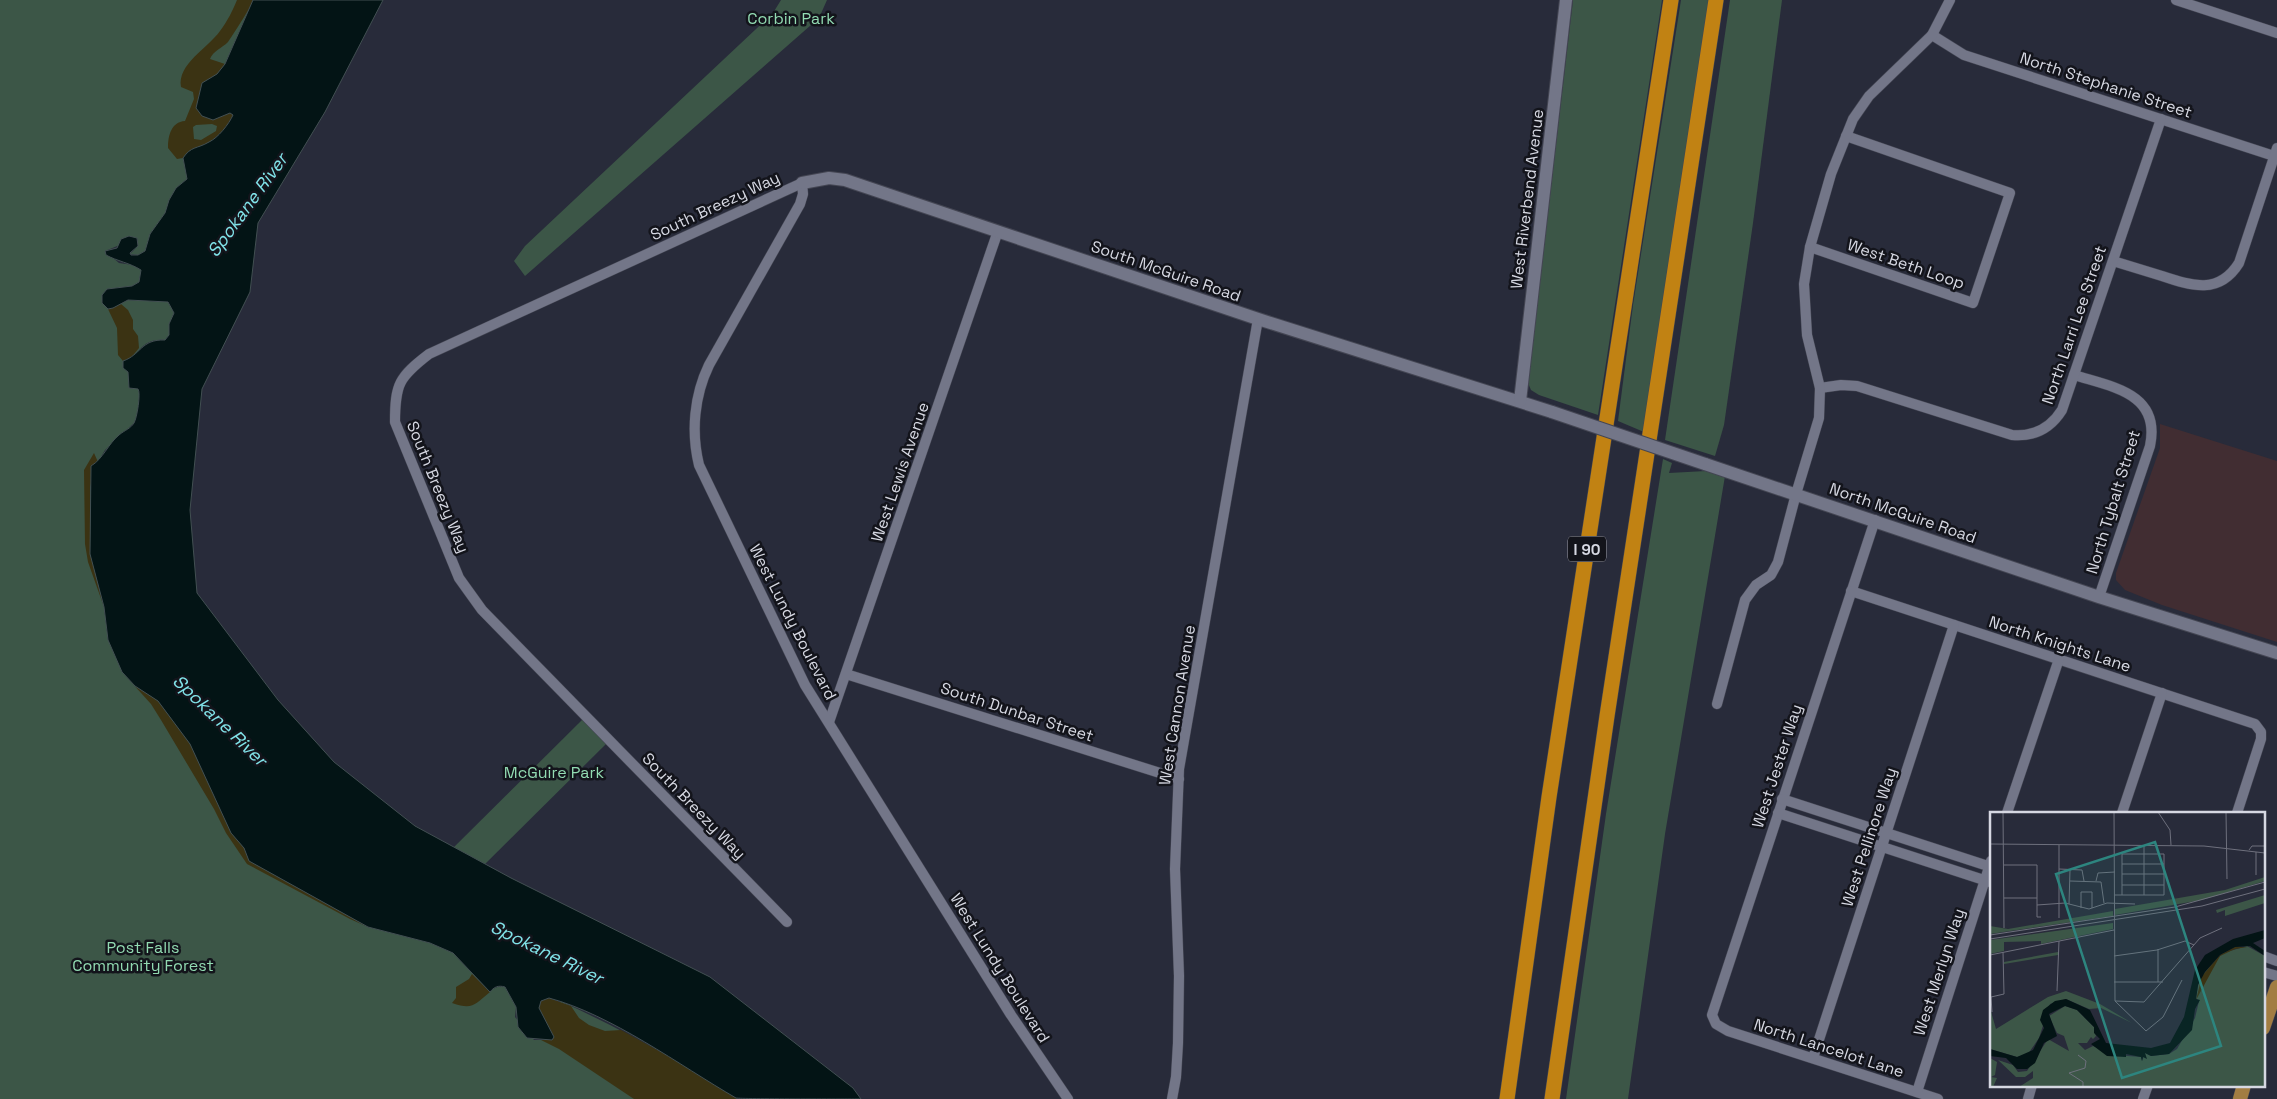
<svg xmlns="http://www.w3.org/2000/svg" width="2277" height="1099" viewBox="0 0 2277 1099" font-family="'Space Grotesk',sans-serif">
	<style>
		.industrial { fill: #412d32 }
		.green { fill: #3c5647 }
		.sand { fill: #3b3313; fill-rule: evenodd }
		.water { fill: #031415; stroke: #424f52 }
		.lines { fill: none; stroke-linecap: round; stroke-linejoin: round }
		.minor-casing { stroke: #444653; stroke-width: 11 }
		.tertiary-casing { stroke: #444653; stroke-width: 14 }
		.primary-casing { stroke: #444653; stroke-width: 15 }
		.motorway-casing { stroke: #444653; stroke-width: 16 }
		.minor { stroke: #737688; stroke-width: 10 }
		.tertiary { stroke: #737688; stroke-width: 12 }
		.primary { stroke: #a27d42; stroke-width: 14 }
		.motorway { stroke: #c18213; stroke-width: 15 }
		.tertiary-bridge-casing { stroke: #444653; stroke-width: 14; stroke-linecap: butt }
		.tertiary-bridge { stroke: #737688; stroke-width: 12 }
		.labels { text-anchor: middle; dominant-baseline: central; stroke-width: 5; stroke-linejoin: round; paint-order: stroke }
		.shield { fill: #13141b; stroke: #9c9da6; stroke-width: 1 }
		.shield-label { font-size: 15px; font-weight: bold; fill: #d6d8e2 }
		.park-label { font-size: 16px; fill: #92dbb2; stroke: #13141b }
		.street-label { font-size: 16px; fill: #d6d8e2; stroke: #13141b }
		.water-label { font-size: 18px; font-style: italic; fill: #81e3e9; stroke: #13141b }
		.inset-road { fill: none; stroke: #6e707d; stroke-width: 1 }
		.view { fill: #2d857f; fill-opacity: 0.15; stroke: #2d857f; stroke-width: 2.5 }
		.inset-edge { fill: none; stroke: #d6d8e2; stroke-width: 2.5 }
	</style>
	<rect width="100%" height="100%" fill="#282b3a"/>
	<!-- industrial -->
	<polygon class="industrial" points="2160,424 2277,461 2277,642 2162,605 2125,590 2116,580 2116,573 2160,448"/>
	<!-- green -->
	<g class="green">
		<path d="M 0,0 L 253,0 L 225,64 L 230,113 L 187,179 L 176,188 L 165,213 L 150,234 L 145,251 L 138,255 L 130,254 L 138,246 L 137,238 L 105,251 L 119,263 L 133,265 L 141,270 L 139,282 L 132,286 L 107,289 L 102,295 L 102,303 L 128,300 L 168,302 L 174,313 L 169,324 L 169,335 L 165,340 C 141,338 137,354 128,372 L 141,394 L 136,421 L 105,450 L 98,462 L 104,607 L 108,640 L 368,927 L 430,943 L 453,953 L 490,992 C 494,987 498,986 505,987 L 516,1007 L 515,1017 L 534,1040 L 552,1040 L 560,1001 C 622,1029 680,1062 737,1099 L 0,1099 Z"/>
		<polygon points="781,0 827,0 819,18 525,276 514,261 525,246 773,13"/>
		<polygon points="1573,0 1662,0 1598,415 1539,395 1531,390 1528,383"/>
		<polygon points="1681,0 1711,0 1644,432 1618,421 1633,305"/>
		<polygon points="1730,0 1782,0 1753,223 1724,425 1715,456 1665,440"/>
		<polygon points="1663,459 1672,463 1669,473 1706,471 1725,476 1665,834 1628,1099 1566,1099 1606,814"/>
		<polygon points="583,719 606,744 477,872 445,856"/>
	</g>
	<!-- sand -->
	<g class="sand">
		<path d="M 237,0 L 253,0 C 253,4 231,38 228,42 C 222,48 213,51 210,59 L 225,64 L 217,74 L 202,83 L 233,115 C 229,124 218,138 209,142 C 197,149 191,146 183,158 L 177,159 L 168,148 C 168,136 171,122 185,121 L 194,99 L 193,92 L 181,87 C 177,64 208,48 220,31 C 227,22 233,10 237,0 ZM 212,124 L 217,126 L 216,131 L 201,140 L 194,139 L 193,127 L 196,125 Z"/>
		<polygon points="121,304 128,310 133,320 133,329 138,336 139,348 130,359 123,361 118,355 117,328 108,309"/>
		<polygon points="94,453 98,462 90,487 90,554 104,607 88,562 85,544 84,470"/>
		<polygon points="122,672 135,686 158,701 190,744 231,833 244,848 249,861 368,927 350,919 247,864 226,833 214,809 161,720 151,704"/>
		<path d="M 472,974 L 490,992 C 474,1005 473,1010 452,1003 L 456,998 L 456,987 L 469,979 Z"/>
		<polygon points="549,998 571,1006 579,1018 589,1025 605,1031 621,1030 686,1066 737,1099 634,1099 559,1049 541,1040 552,1040 554,1037 539,1008 541,1001"/>
	</g>
	<!-- water -->
	<path class="water" d="M 253,0 L 383,0 L 325,112 L 258,223 L 250,292 L 202,389 L 190,510 L 197,593 L 278,700 L 334,762 L 415,826 L 511,878 L 710,977 L 853,1088 L 861,1099 C 845,1099 743,1099 736,1098 C 679,1065 612,1015 549,998 L 541,1001 L 539,1008 L 554,1037 L 552,1040 L 527,1038 L 518,1027 L 516,1007 L 505,987 C 498,985 494,987 490,992 L 453,953 L 430,943 L 368,927 L 249,861 L 244,848 L 231,833 L 190,744 L 158,701 L 135,686 L 122,672 L 108,640 L 104,607 L 90,554 L 91,466 C 103,459 108,444 119,435 C 125,430 130,429 134,423 C 137,418 141,393 138,389 L 129,388 L 128,372 L 123,368 L 123,361 C 141,355 141,339 165,340 L 169,335 L 169,324 L 174,313 L 168,302 L 128,300 L 113,308 L 108,309 L 102,303 L 102,295 L 107,289 L 132,286 L 139,282 L 141,270 C 130,263 117,261 106,255 L 105,251 L 117,248 L 121,239 L 129,236 L 137,238 L 138,246 L 130,253 L 131,255 L 138,255 L 145,251 L 150,234 L 165,213 L 169,200 L 176,188 L 187,179 L 183,158 C 191,146 197,149 209,142 C 218,138 229,124 233,115 L 230,113 L 213,120 L 202,116 L 196,108 L 202,83 L 217,74 L 225,64 Z"/>
	<g class="lines">
		<!-- minor casing -->
		<g class="minor-casing">
			<g id="minor">
				<polyline points="2176,0 2277,33"/>
				<polyline points="1932,35 1964,55 2274,156"/>
				<polyline points="1810,247 1973,303 2010,193 1846,136"/>
				<path d="M 2113,261 C 2129,266 2146,271 2162,276 C 2192,286 2219,295 2239,263 L 2277,148"/>
				<path d="M 2074,375 C 2112,387 2161,393 2150,446 L 2099,597"/>
				<path d="M 1820,388 L 1841,385 L 1857,386 L 2012,435 C 2034,437 2050,429 2062,410 L 2161,119"/>
				<polyline points="1875,520 1712,1015 1716,1024 1728,1031 1938,1099"/>
				<polyline points="1851,591 2255,724 2261,732 2261,739 2237,813"/>
				<polyline points="846,674 1179,779"/>
				<polyline points="1717,704 1745,600 1756,585 1771,575 1778,562 1796,494 1819,418 1820,388 1807,335 1804,284 1810,247 1831,174 1853,119 1869,96 1932,35 1950,0"/>
				<polyline points="829,722 998,231"/>
				<polyline points="1782,799 1991,867"/>
				<polyline points="1778,813 1990,882"/>
				<polyline points="2007,813 2059,659"/>
				<polyline points="2122,813 2162,693"/>
				<path d="M 787,922 L 482,610 L 459,578 L 395,422 C 395,384 399,377 429,354 L 802,183 L 803,194 L 800,204 L 709,365 C 694,396 691,432 699,465 L 805,685 L 1011,1015 L 1068,1099"/>
				<polyline points="2263,956 2277,961"/>
				<polyline points="2263,972 2277,976"/>
				<polyline points="1813,1058 1954,625"/>
				<polyline points="1917,1092 1991,861"/>
				<polyline points="1172,1099 1176,1077 1178,1043 1179,976 1175,869 1179,769 1258,319"/>
				<polyline points="2028,1099 2032,1085"/>
				<polyline points="2143,1099 2148,1085"/>
			</g>
		</g>
		<!-- tertiary casing -->
		<g class="tertiary-casing">
			<g id="tertiary">
				<polyline points="802,183 829,178 845,180 1258,319 1552,412"/>
				<polyline points="1520,401 1566,0"/>
				<polyline points="1705,464 2099,597 2277,653"/>
			</g>
		</g>
		<!-- primary casing -->
		<g class="primary-casing">
			<g id="primary">
				<polyline points="2263,1028 2277,987"/>
				<polyline points="2240,1099 2244,1085"/>
			</g>
		</g>
		<!-- motorway casing -->
		<g class="motorway-casing">
			<g id="motorway">
				<polyline points="1507,1099 1549,797 1671,0"/>
				<polyline points="1552,1099 1607,716 1716,0"/>
			</g>
		</g>
		<!-- minor -->
		<use href="#minor" class="minor"/>
		<!-- tertiary -->
		<use href="#tertiary" class="tertiary"/>
		<!-- primary -->
		<use href="#primary" class="primary"/>
		<!-- motorway -->
		<use href="#motorway" class="motorway"/>
		<!-- tertiary-bridge casing -->
		<g class="tertiary-bridge-casing">
			<polyline id="tertiary-bridge" points="1552,412 1705,464"/>
		</g>
		<!-- tertiary-bridge -->
		<use href="#tertiary-bridge" class="tertiary-bridge"/>
	</g>
	<g class="labels">
		<!-- shield labels -->
		<rect class="shield" x="1568" y="536.5" width="38" height="25" rx="4"/>
		<g class="shield-label">
			<text x="1587" y="549">I 90</text>
		</g>
		<!-- park labels -->
		<g class="park-label">
			<text x="791" y="18">Corbin Park</text>
			<text x="554" y="772">McGuire Park</text>
			<text x="143" y="947">Post Falls<tspan x="143" dy="18">Community Forest</tspan></text>
		</g>
		<!-- street labels -->
		<g class="street-label">
			<text transform="translate(2106 85) rotate(18)">North Stephanie Street</text>
			<text transform="translate(1527 199) rotate(-83)">West Riverbend Avenue</text>
			<text transform="translate(715 206) rotate(-25)">South Breezy Way</text>
			<text transform="translate(1906 264) rotate(19)">West Beth Loop</text>
			<text transform="translate(1166 271) rotate(19)">South McGuire Road</text>
			<text transform="translate(2074 325) rotate(-71)">North Larri Lee Street</text>
			<text transform="translate(900 472) rotate(-71)">West Lewis Avenue</text>
			<text transform="translate(438 487) rotate(68)">South Breezy Way</text>
			<text transform="translate(2113 502) rotate(-73)">North Tybalt Street</text>
			<text transform="translate(1903 513) rotate(19)">North McGuire Road</text>
			<text transform="translate(793 622) rotate(63)">West Lundy Boulevard</text>
			<text transform="translate(2060 644) rotate(18)">North Knights Lane</text>
			<text transform="translate(1177 705) rotate(-81)">West Cannon Avenue</text>
			<text transform="translate(1017 712) rotate(18)">South Dunbar Street</text>
			<text transform="translate(1777 766) rotate(-72)">West Jester Way</text>
			<text transform="translate(694 806) rotate(46)">South Breezy Way</text>
			<text transform="translate(1869 837) rotate(-72)">West Pellinore Way</text>
			<text transform="translate(1000 968) rotate(58)">West Lundy Boulevard</text>
			<text transform="translate(1939 972) rotate(-72)">West Merlyn Way</text>
			<text transform="translate(1829 1048) rotate(18)">North Lancelot Lane</text>
		</g>
		<!-- water labels -->
		<g class="water-label">
			<text transform="translate(247 205) rotate(-54)">Spokane River</text>
			<text transform="translate(220 720) rotate(44)">Spokane River</text>
			<text transform="translate(547 952) rotate(26)">Spokane River</text>
		</g>
	</g>
	<!-- overview -->
	<g transform="translate(1990 812)">
		<rect width="275" height="275" fill="#282b3a"/>
		<path d="M 275,65 L 275,69 L 212,88 L 125,103 L 125,97 L 235,78 ZM 275,83 L 275,91 L 235,104 L 235,98 L 227,101 L 226,98 ZM 123,99 L 123,104 L 0,122 L 0,114 L 18,117 ZM 123,111 L 123,117 L 51,132 L 51,129 L 14,130 L 14,139 L 0,142 L 0,128 ZM 257,134 L 275,144 L 275,275 L 29,275 L 43,266 L 43,259 L 35,265 L 26,265 L 8,248 L 23,253 L 28,260 L 37,259 L 58,227 L 79,239 L 74,224 L 67,221 L 59,204 L 75,194 L 87,198 L 104,215 L 106,224 L 103,227 L 101,225 L 97,231 L 88,231 L 95,238 L 103,234 L 125,243 L 151,245 L 152,249 L 155,241 L 161,244 L 179,242 L 187,237 L 205,206 L 209,189 L 206,186 L 209,168 L 215,160 L 233,141 ZM 68,140 L 68,143 L 14,152 L 14,150 ZM 76,179 L 110,192 L 142,211 L 111,196 L 99,197 L 76,187 L 60,192 L 49,226 L 38,242 L 27,245 L 0,237 L 0,196 L 6,217 L 58,185 ZM 0,246 L 7,250 L 5,263 L 1,265 L 7,266 L 3,275 L 0,275 Z" fill="#3c5647"/>
		<path d="M 245,135 L 257,135 L 245,137 L 230,144 L 206,188 L 212,164 L 230,143 Z" fill="#3b3313"/>
		<path d="M 275,118 L 275,126 L 263,131 L 275,139 L 275,144 L 260,134 L 245,135 L 230,143 L 215,160 L 208,173 L 206,187 L 210,188 L 205,197 L 202,218 L 179,242 L 161,244 L 155,241 L 157,247 L 153,245 L 152,249 L 151,245 L 136,242 L 136,245 L 117,244 L 101,232 L 110,227 L 104,221 L 104,215 L 87,198 L 75,194 L 59,202 L 67,224 L 54,231 L 45,251 L 37,257 L 27,257 L 16,246 L 0,244 L 0,237 L 27,245 L 43,238 L 54,216 L 50,208 L 53,198 L 65,189 L 76,187 L 100,198 L 116,231 L 161,236 L 180,231 L 194,205 L 205,158 L 215,143 L 243,127 Z" fill="#031415"/>
		<path class="inset-road" d="M 13,0 L 14,116M 124,0 L 125,189M 168,0 L 180,18 L 181,33M 236,0 L 237,67M 0,32 L 214,34 L 275,41M 259,38 L 262,34 L 275,34M 132,52 L 174,52M 14,53 L 47,53 L 47,105 L 51,105M 69,57 L 92,58 L 94,69M 132,62 L 174,62M 266,63 L 266,40M 80,69 L 111,70 L 114,91M 106,69 L 108,61 L 125,60M 132,73 L 174,73M 124,83 L 174,83 L 174,42 L 132,42 L 132,83M 154,83 L 154,34M 14,86 L 47,86M 79,92 L 80,58M 47,93 L 75,91 L 99,97 L 117,91 L 145,92M 91,96 L 91,80 L 102,80 L 102,96M 69,106 L 69,33M 0,123 L 185,95 L 275,70M 0,127 L 212,94 L 275,77M 168,137 L 168,170M 0,143 L 124,118M 124,144 L 167,138 L 195,129 L 204,133M 124,170 L 173,170M 67,179 L 69,129M 125,189 L 154,190 L 210,126 L 232,116M 125,189 L 156,219 L 173,205 L 192,168M 2,200 L 1,185 L 14,182 L 13,140M 88,243 L 96,249 L 95,256 L 79,261 L 93,270 L 93,275"/>
		<path class="view" d="M 165,30 L 231,234 L 132,266 L 66,62 Z"/>
		<rect width="275" height="275" class="inset-edge"/>
	</g>
</svg>
